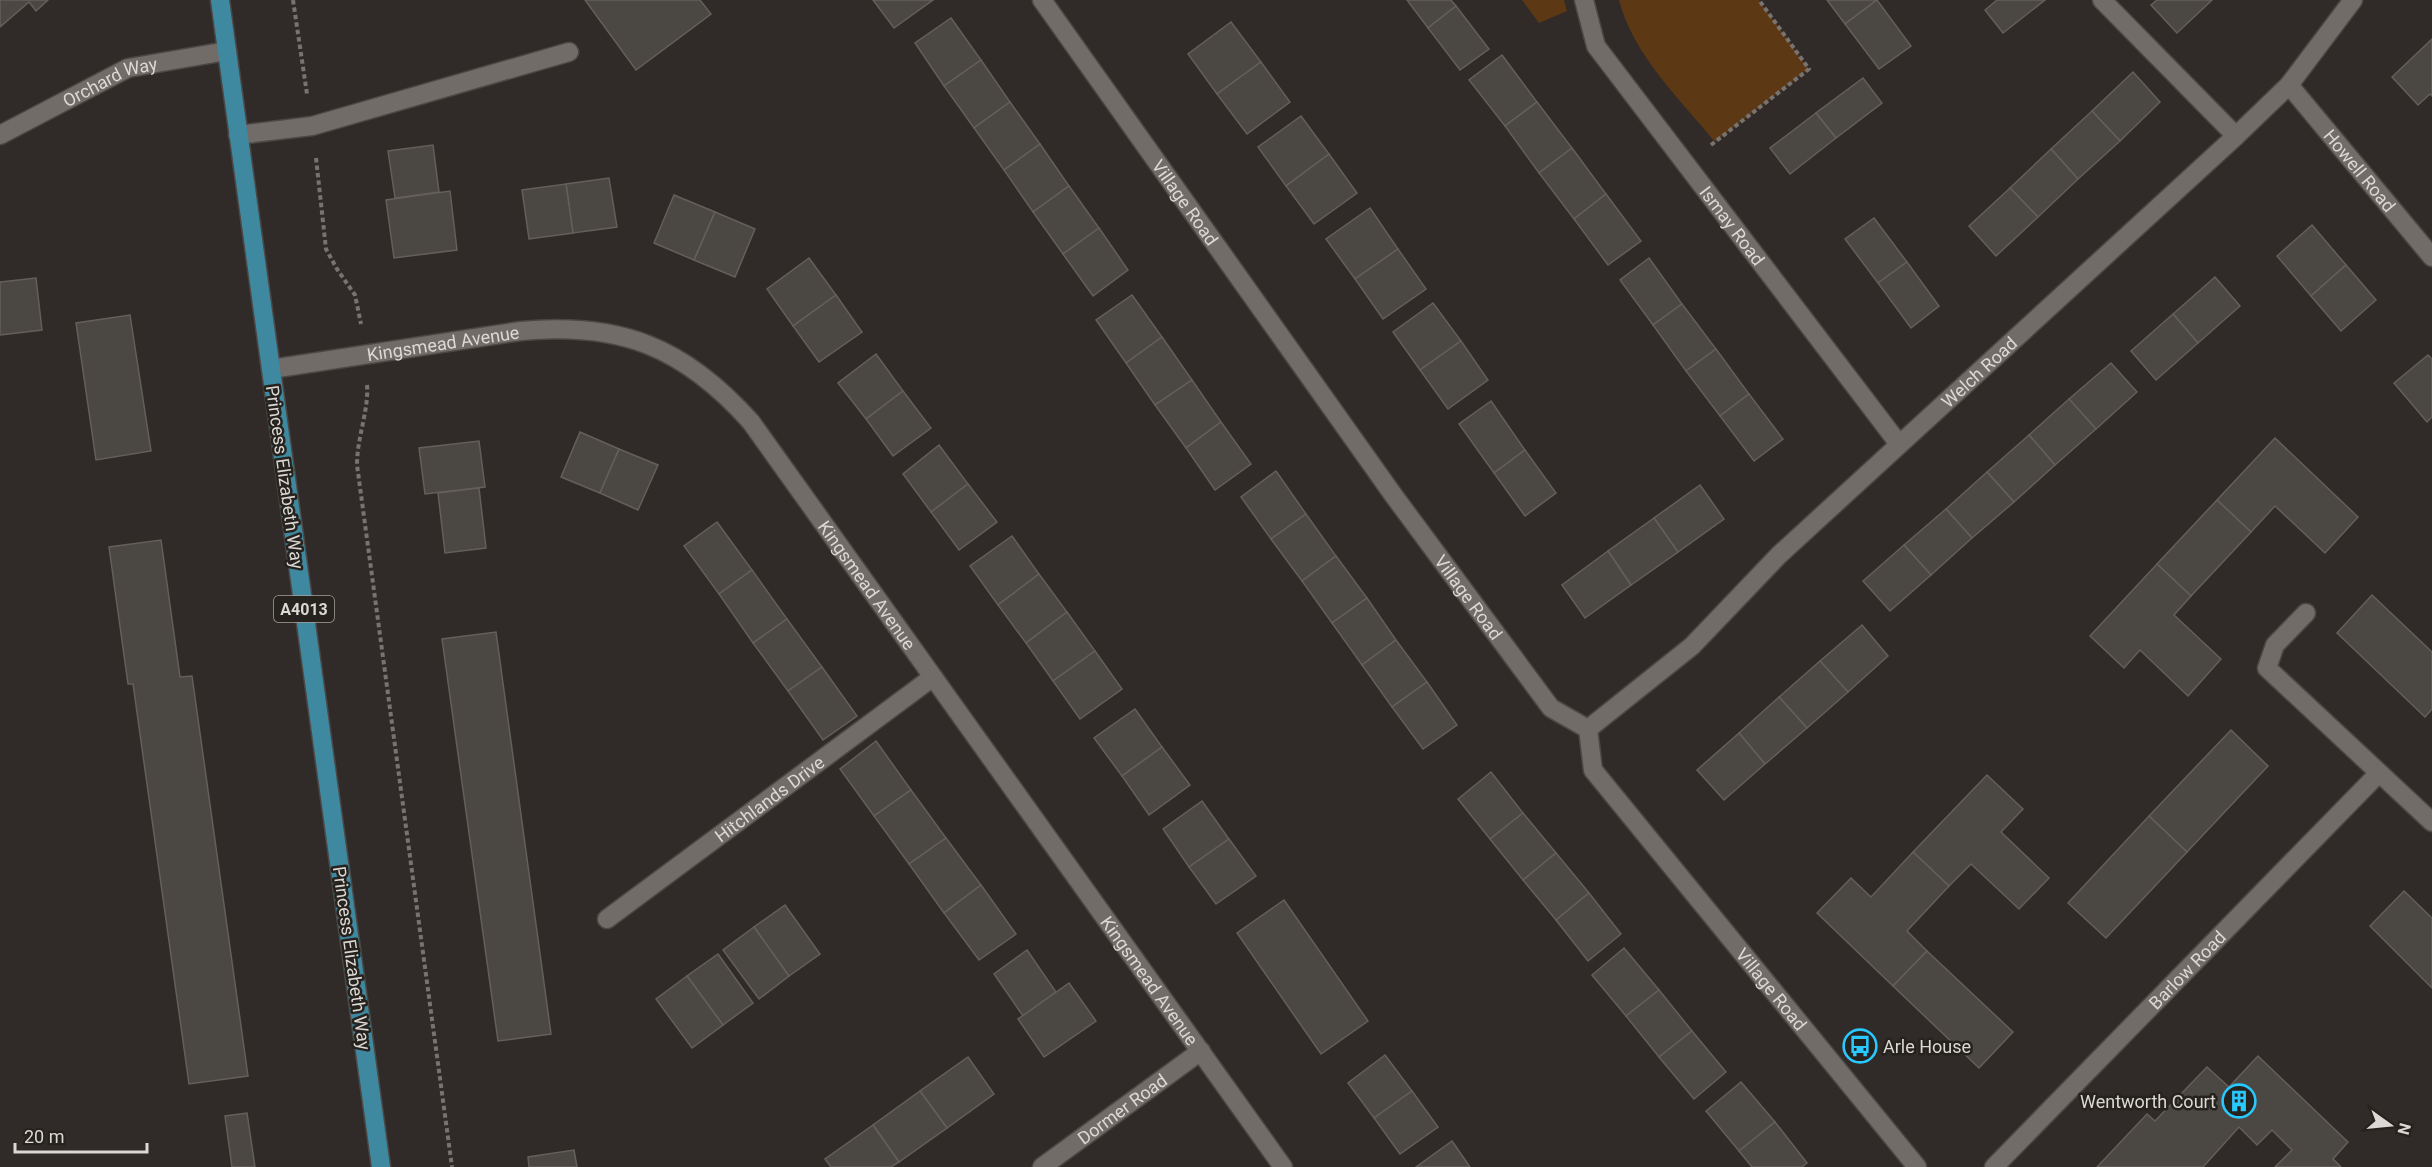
<svg xmlns="http://www.w3.org/2000/svg" width="2432" height="1167" viewBox="0 0 2432 1167" font-family="Roboto,sans-serif">
	<style>
		.green { fill: #5d3814 }
		.building { fill: #4b4743; stroke: #645f5b; stroke-width: 1.5 }
		.lines { fill: none; stroke-linecap: round; stroke-linejoin: round }
		.service-casing { stroke: #4b4744; stroke-width: 21 }
		.minor-casing { stroke: #4b4744; stroke-width: 21 }
		.tertiary-casing { stroke: #4b4744; stroke-width: 21 }
		.primary-casing { stroke: #4b4744; stroke-width: 21 }
		.path { stroke: #777370; stroke-width: 4; stroke-dasharray: 4.5 3; stroke-linecap: butt }
		.service { stroke: #716c68; stroke-width: 18 }
		.minor { stroke: #716c68; stroke-width: 18 }
		.tertiary { stroke: #716c68; stroke-width: 18 }
		.primary { stroke: #3e88a0; stroke-width: 18 }
		.labels { text-anchor: middle; dominant-baseline: central; stroke-width: 5; stroke-linejoin: round; paint-order: stroke }
		.shield { fill: #26221e; stroke: #a5a19e; stroke-width: 1.5 }
		.shield-label { font-size: 16px; font-weight: bold; fill: #dbd8d5 }
		.street-label { font-size: 18px; fill: #dbd8d5; stroke: #26221e }
		.poi-label { font-size: 18px; fill: #dbd8d5; stroke: #26221e; text-anchor: start }
	</style>
	<rect width="100%" height="100%" fill="#302b28"/>
	<!-- green -->
	<g class="green">
		<polygon points="1522,0 1564,0 1567,11 1539,23"/>
		<path d="M 1619,0 L 1759,0 L 1809,69 L 1715,142 C 1680,99 1633,55 1619,0 Z"/>
	</g>
	<!-- building -->
	<g class="building">
		<polygon points="0,0 48,0 36,11 29,2 0,27"/>
		<polygon points="585,0 700,0 711,14 636,70"/>
		<polygon points="873,0 933,0 894,28"/>
		<polygon points="1407,0 1451,0 1456,6 1428,28"/>
		<polygon points="1827,0 1877,0 1845,24"/>
		<polygon points="1877,0 1911,46 1879,69 1845,24"/>
		<polygon points="1997,0 2045,0 2003,33 1985,10"/>
		<polygon points="2157,0 2212,0 2177,33 2151,5"/>
		<polygon points="1456,6 1489,49 1460,70 1428,28"/>
		<polygon points="951,18 981,60 944,86 915,43"/>
		<polygon points="1231,22 1261,62 1217,94 1188,54"/>
		<polygon points="2432,39 2432,96 2430,94 2418,105 2392,77"/>
		<polygon points="1502,55 1537,102 1505,126 1469,80"/>
		<polygon points="981,60 1010,102 974,128 944,86"/>
		<polygon points="1261,62 1290,102 1247,134 1217,94"/>
		<polygon points="2133,72 2160,102 2120,141 2092,111"/>
		<polygon points="1863,78 1882,103 1836,138 1816,113"/>
		<polygon points="1010,102 1040,144 1004,170 974,128"/>
		<polygon points="1537,102 1572,148 1539,173 1505,126"/>
		<polygon points="2092,111 2120,141 2078,179 2051,149"/>
		<polygon points="1816,113 1836,138 1790,174 1770,148"/>
		<polygon points="1301,116 1329,154 1286,186 1258,147"/>
		<polygon points="1040,144 1069,186 1033,212 1004,170"/>
		<polygon points="433,145 439,192 395,198 388,151"/>
		<polygon points="1572,148 1606,194 1574,219 1539,173"/>
		<polygon points="2051,149 2078,179 2038,217 2010,188"/>
		<polygon points="1329,154 1357,193 1314,224 1286,186"/>
		<polygon points="609,178 617,227 573,233 566,184"/>
		<polygon points="566,184 573,233 529,239 522,190"/>
		<polygon points="1069,186 1099,228 1063,254 1033,212"/>
		<polygon points="2010,188 2038,217 1996,256 1969,226"/>
		<polygon points="450,191 457,250 394,258 386,200"/>
		<polygon points="1606,194 1641,241 1608,265 1574,219"/>
		<polygon points="674,195 715,212 694,260 654,243"/>
		<polygon points="1370,208 1398,249 1355,279 1326,239"/>
		<polygon points="715,212 755,229 735,277 694,260"/>
		<polygon points="1874,218 1907,262 1878,283 1845,239"/>
		<polygon points="2312,225 2346,265 2311,296 2277,256"/>
		<polygon points="1099,228 1128,270 1093,296 1063,254"/>
		<polygon points="1398,249 1426,289 1383,319 1355,279"/>
		<polygon points="809,258 836,295 793,326 767,289"/>
		<polygon points="1649,258 1682,304 1653,325 1620,280"/>
		<polygon points="1907,262 1939,306 1911,328 1878,283"/>
		<polygon points="2346,265 2376,300 2341,331 2311,296"/>
		<polygon points="2215,277 2240,306 2198,343 2173,314"/>
		<polygon points="36,278 42,330 0,335 0,282"/>
		<polygon points="836,295 862,332 819,362 793,326"/>
		<polygon points="1132,295 1162,337 1126,363 1096,320"/>
		<polygon points="1433,303 1461,341 1420,370 1393,332"/>
		<polygon points="1682,304 1716,349 1686,371 1653,325"/>
		<polygon points="2173,314 2198,343 2156,380 2131,351"/>
		<polygon points="130,315 151,451 96,460 76,323"/>
		<polygon points="1162,337 1192,380 1155,405 1126,363"/>
		<polygon points="1461,341 1488,380 1448,409 1420,370"/>
		<polygon points="1716,349 1749,394 1720,416 1686,371"/>
		<polygon points="876,354 903,391 866,419 838,383"/>
		<polygon points="2428,355 2432,359 2432,417 2427,422 2394,383"/>
		<polygon points="2111,363 2137,392 2096,429 2069,399"/>
		<polygon points="1192,380 1221,422 1186,448 1155,405"/>
		<polygon points="903,391 931,428 893,456 866,419"/>
		<polygon points="1749,394 1783,439 1754,461 1720,416"/>
		<polygon points="2069,399 2096,429 2055,465 2029,435"/>
		<polygon points="1491,401 1525,450 1494,473 1459,424"/>
		<polygon points="1221,422 1251,464 1215,490 1186,448"/>
		<polygon points="580,432 619,449 600,493 561,477"/>
		<polygon points="2029,435 2055,465 2014,502 1987,472"/>
		<polygon points="2275,438 2358,517 2325,553 2275,506 2251,532 2217,500"/>
		<polygon points="479,441 485,487 425,494 419,448"/>
		<polygon points="939,445 968,484 931,512 903,474"/>
		<polygon points="619,449 658,465 638,510 600,493"/>
		<polygon points="1525,450 1556,493 1525,516 1494,473"/>
		<polygon points="1276,471 1306,514 1271,539 1241,497"/>
		<polygon points="1987,472 2014,502 1972,538 1946,509"/>
		<polygon points="968,484 997,522 959,550 931,512"/>
		<polygon points="1700,485 1724,519 1678,552 1654,518"/>
		<polygon points="479,488 486,548 445,553 438,493"/>
		<polygon points="2217,500 2251,532 2191,596 2157,564"/>
		<polygon points="1946,509 1972,538 1931,575 1904,545"/>
		<polygon points="1306,514 1336,556 1302,581 1271,539"/>
		<polygon points="1654,518 1678,552 1631,585 1608,551"/>
		<polygon points="717,522 752,570 719,594 684,546"/>
		<polygon points="1012,536 1039,574 998,605 970,566"/>
		<polygon points="161,540 180,677 192,676 248,1076 189,1084 133,684 128,684 109,547"/>
		<polygon points="1904,545 1931,575 1890,611 1863,581"/>
		<polygon points="1608,551 1631,585 1585,618 1562,585"/>
		<polygon points="1336,556 1367,598 1332,623 1302,581"/>
		<polygon points="2157,564 2191,596 2174,615 2221,659 2188,696 2140,650 2124,668 2090,636"/>
		<polygon points="752,570 787,619 753,643 719,594"/>
		<polygon points="1039,574 1067,612 1026,643 998,605"/>
		<polygon points="2372,595 2432,652 2432,709 2425,717 2337,633"/>
		<polygon points="1367,598 1396,640 1362,665 1332,623"/>
		<polygon points="1067,612 1095,651 1053,681 1026,643"/>
		<polygon points="787,619 822,667 788,691 753,643"/>
		<polygon points="1862,625 1888,656 1848,692 1820,661"/>
		<polygon points="496,632 551,1034 498,1041 442,639"/>
		<polygon points="1396,640 1427,682 1392,707 1362,665"/>
		<polygon points="1095,651 1122,689 1080,719 1053,681"/>
		<polygon points="1820,661 1848,692 1807,728 1779,697"/>
		<polygon points="822,667 857,716 823,740 788,691"/>
		<polygon points="1427,682 1457,725 1423,749 1392,707"/>
		<polygon points="1779,697 1807,728 1765,764 1739,733"/>
		<polygon points="1135,709 1162,747 1122,776 1094,738"/>
		<polygon points="2231,730 2268,766 2187,852 2149,816"/>
		<polygon points="1739,733 1765,764 1724,800 1697,770"/>
		<polygon points="876,741 911,790 874,816 840,769"/>
		<polygon points="1162,747 1190,785 1149,815 1122,776"/>
		<polygon points="1491,772 1523,813 1490,839 1458,799"/>
		<polygon points="1987,775 2023,809 2001,832 2049,878 2019,909 1971,864 1949,886 1913,852"/>
		<polygon points="911,790 946,838 909,864 874,816"/>
		<polygon points="1202,801 1229,839 1189,867 1163,829"/>
		<polygon points="1523,813 1556,853 1523,880 1490,839"/>
		<polygon points="2149,816 2187,852 2106,938 2068,903"/>
		<polygon points="946,838 981,885 944,913 909,864"/>
		<polygon points="1229,839 1256,876 1216,904 1189,867"/>
		<polygon points="1913,852 1949,886 1907,931 1927,951 1893,986 1817,913 1851,878 1871,897"/>
		<polygon points="1556,853 1589,893 1556,920 1523,880"/>
		<polygon points="981,885 1016,934 979,960 944,913"/>
		<polygon points="2404,891 2432,918 2432,988 2370,926"/>
		<polygon points="1589,893 1621,934 1588,961 1556,920"/>
		<polygon points="1284,900 1368,1021 1321,1054 1237,933"/>
		<polygon points="785,905 820,954 789,976 754,927"/>
		<polygon points="754,927 789,976 759,999 723,950"/>
		<polygon points="1624,948 1659,990 1626,1016 1592,975"/>
		<polygon points="1027,950 1056,992 1023,1016 994,974"/>
		<polygon points="1927,951 2013,1032 1979,1068 1893,986"/>
		<polygon points="718,954 753,1003 723,1025 687,976"/>
		<polygon points="687,976 723,1025 692,1048 656,999"/>
		<polygon points="1069,983 1096,1021 1044,1057 1018,1019"/>
		<polygon points="1659,990 1692,1031 1659,1057 1626,1016"/>
		<polygon points="1692,1031 1726,1072 1694,1099 1659,1057"/>
		<polygon points="1385,1055 1412,1091 1374,1118 1348,1083"/>
		<polygon points="2258,1056 2348,1142 2333,1159 2341,1167 2275,1167 2292,1150 2272,1130 2257,1145 2239,1127 2203,1167 2097,1167 2147,1114 2155,1121 2207,1067 2229,1087"/>
		<polygon points="968,1057 994,1094 947,1128 920,1091"/>
		<polygon points="1741,1082 1775,1122 1739,1151 1706,1111"/>
		<polygon points="920,1091 947,1128 899,1162 873,1125"/>
		<polygon points="1412,1091 1438,1127 1400,1154 1374,1118"/>
		<polygon points="247,1113 255,1167 232,1167 225,1116"/>
		<polygon points="1775,1122 1807,1163 1802,1167 1752,1167 1739,1151"/>
		<polygon points="873,1125 899,1162 891,1167 831,1167 825,1159"/>
		<polygon points="1452,1141 1470,1167 1416,1167"/>
		<polygon points="574,1150 577,1167 529,1167 528,1157"/>
	</g>
	<g class="lines">
		<!-- service casing -->
		<g class="service-casing">
			<g id="service">
				<polyline points="2102,0 2236,136"/>
				<polyline points="238,135 312,126 569,52"/>
			</g>
		</g>
		<!-- minor casing -->
		<g class="minor-casing">
			<g id="minor">
				<path id="s1" d="M 1042,0 L 1394,496 L 1551,708 L 1588,729"/>
				<path id="s2" d="M 1584,0 L 1596,46 L 1899,444"/>
				<path id="s3" d="M 2289,85 L 2432,257"/>
				<path id="s4" d="M 271,369 L 521,331 C 621,322 684,347 751,422 L 1283,1167"/>
				<polyline points="2306,613 2275,645 2267,668 2432,822"/>
				<path id="s5" d="M 1588,729 L 1692,646 L 1779,555 L 2236,136 L 2289,85 L 2353,0"/>
				<path id="s6" d="M 1588,729 L 1593,770 L 1917,1167"/>
				<path id="s7" d="M 607,919 L 933,677"/>
				<path id="s8" d="M 1042,1167 L 1201,1051"/>
				<path id="s9" d="M 1994,1167 L 2379,773"/>
			</g>
		</g>
		<!-- tertiary casing -->
		<g class="tertiary-casing">
			<g id="tertiary">
				<path id="s10" d="M 0,135 L 128,68 L 227,51"/>
			</g>
		</g>
		<!-- primary casing -->
		<g class="primary-casing">
			<polyline id="primary" points="220,0 381,1167"/>
		</g>
		<!-- path -->
		<g class="path">
			<polyline points="293,0 307,94"/>
			<polyline points="1711,145 1809,69 1759,0"/>
			<polyline points="316,158 326,249 337,269 355,295 361,324"/>
			<path d="M 367,385 C 369,410 357,437 357,465 L 452,1167"/>
		</g>
		<!-- service -->
		<use href="#service" class="service"/>
		<!-- minor -->
		<use href="#minor" class="minor"/>
		<!-- tertiary -->
		<use href="#tertiary" class="tertiary"/>
		<!-- primary -->
		<use href="#primary" class="primary"/>
	</g>
	<!-- icons -->
	<defs>
		<g id="bus-ring" transform="scale(1.725)"><circle r="9.5" fill="#26221e" stroke="#29c8ff" stroke-width="1.5"/><path d="M-5-6H5V4H4V6H2V4H-2V6H-4V4H-5ZM-3.5-4V0h7V-4ZM-3.5 1.2v1.5H-2V1.2ZM2 1.2v1.5H3.5V1.2Z" fill="#29c8ff"/></g>
		<g id="building-ring" transform="scale(1.725)"><circle r="9.5" fill="#26221e" stroke="#29c8ff" stroke-width="1.5"/><path d="M-4-6H4V6H1V3H-1V6H-4ZM-2.5-4.3h1.7v1.8h-1.7ZM.8-4.3h1.7v1.8H.8ZM-2.5-1h1.7V.8h-1.7ZM.8-1h1.7V.8H.8Z" fill="#29c8ff"/></g>
	</defs>
	<g fill-rule="evenodd">
		<use href="#bus-ring" x="1860" y="1046"/>
		<use href="#building-ring" x="2239" y="1101"/>
	</g>
	<g class="labels">
		<!-- shield labels -->
		<rect class="shield" x="274" y="596" width="60" height="26" rx="4.5"/>
		<g class="shield-label">
			<text x="304" y="609">A4013</text>
		</g>
		<!-- street labels -->
		<g class="street-label">
			<text stroke="none"><textPath href="#s10" startOffset="123">Orchard Way</textPath></text>
			<text stroke="none"><textPath href="#s3" startOffset="111">Howell Road</textPath></text>
			<text stroke="none"><textPath href="#s1" startOffset="248">Village Road</textPath></text>
			<text stroke="none"><textPath href="#s2" startOffset="273">Ismay Road</textPath></text>
			<text stroke="none"><textPath href="#s4" startOffset="174">Kingsmead Avenue</textPath></text>
			<text stroke="none"><textPath href="#s5" startOffset="530">Welch Road</textPath></text>
			<text transform="translate(285 477) rotate(82)">Princess Elizabeth Way</text>
			<text stroke="none"><textPath href="#s4" startOffset="712">Kingsmead Avenue</textPath></text>
			<text stroke="none"><textPath href="#s1" startOffset="734">Village Road</textPath></text>
			<text stroke="none"><textPath href="#s7" startOffset="202">Hitchlands Drive</textPath></text>
			<text transform="translate(352 958) rotate(82)">Princess Elizabeth Way</text>
			<text stroke="none"><textPath href="#s9" startOffset="276">Barlow Road</textPath></text>
			<text stroke="none"><textPath href="#s4" startOffset="1198">Kingsmead Avenue</textPath></text>
			<text stroke="none"><textPath href="#s6" startOffset="324">Village Road</textPath></text>
			<text stroke="none"><textPath href="#s8" startOffset="99">Dormer Road</textPath></text>
		</g>
		<!-- poi labels -->
		<g class="poi-label">
			<text x="1883" y="1046">Arle House</text>
			<text x="2216" y="1101" text-anchor="end">Wentworth Court</text>
		</g>
	</g>
	<!-- north arrow -->
	<g transform="translate(2390 1125) rotate(105)" stroke="#26221e" stroke-width="4.5" paint-order="stroke">
	<path d="M0-4.5L10 22L0 15L-10 22Z" fill="#dbd8d5"/>
	<text y="-9" font-size="16" font-weight="bold" text-anchor="middle" fill="#dbd8d5">N</text>
	</g>
	<!-- scale -->
	<path d="M15 1143v9h132v-9" fill="none" stroke="#dbd8d5" stroke-width="3"/>
	<text x="24" y="1143" font-size="18" fill="#dbd8d5" stroke="#26221e" stroke-width="4.5" paint-order="stroke">20 m</text>
</svg>
